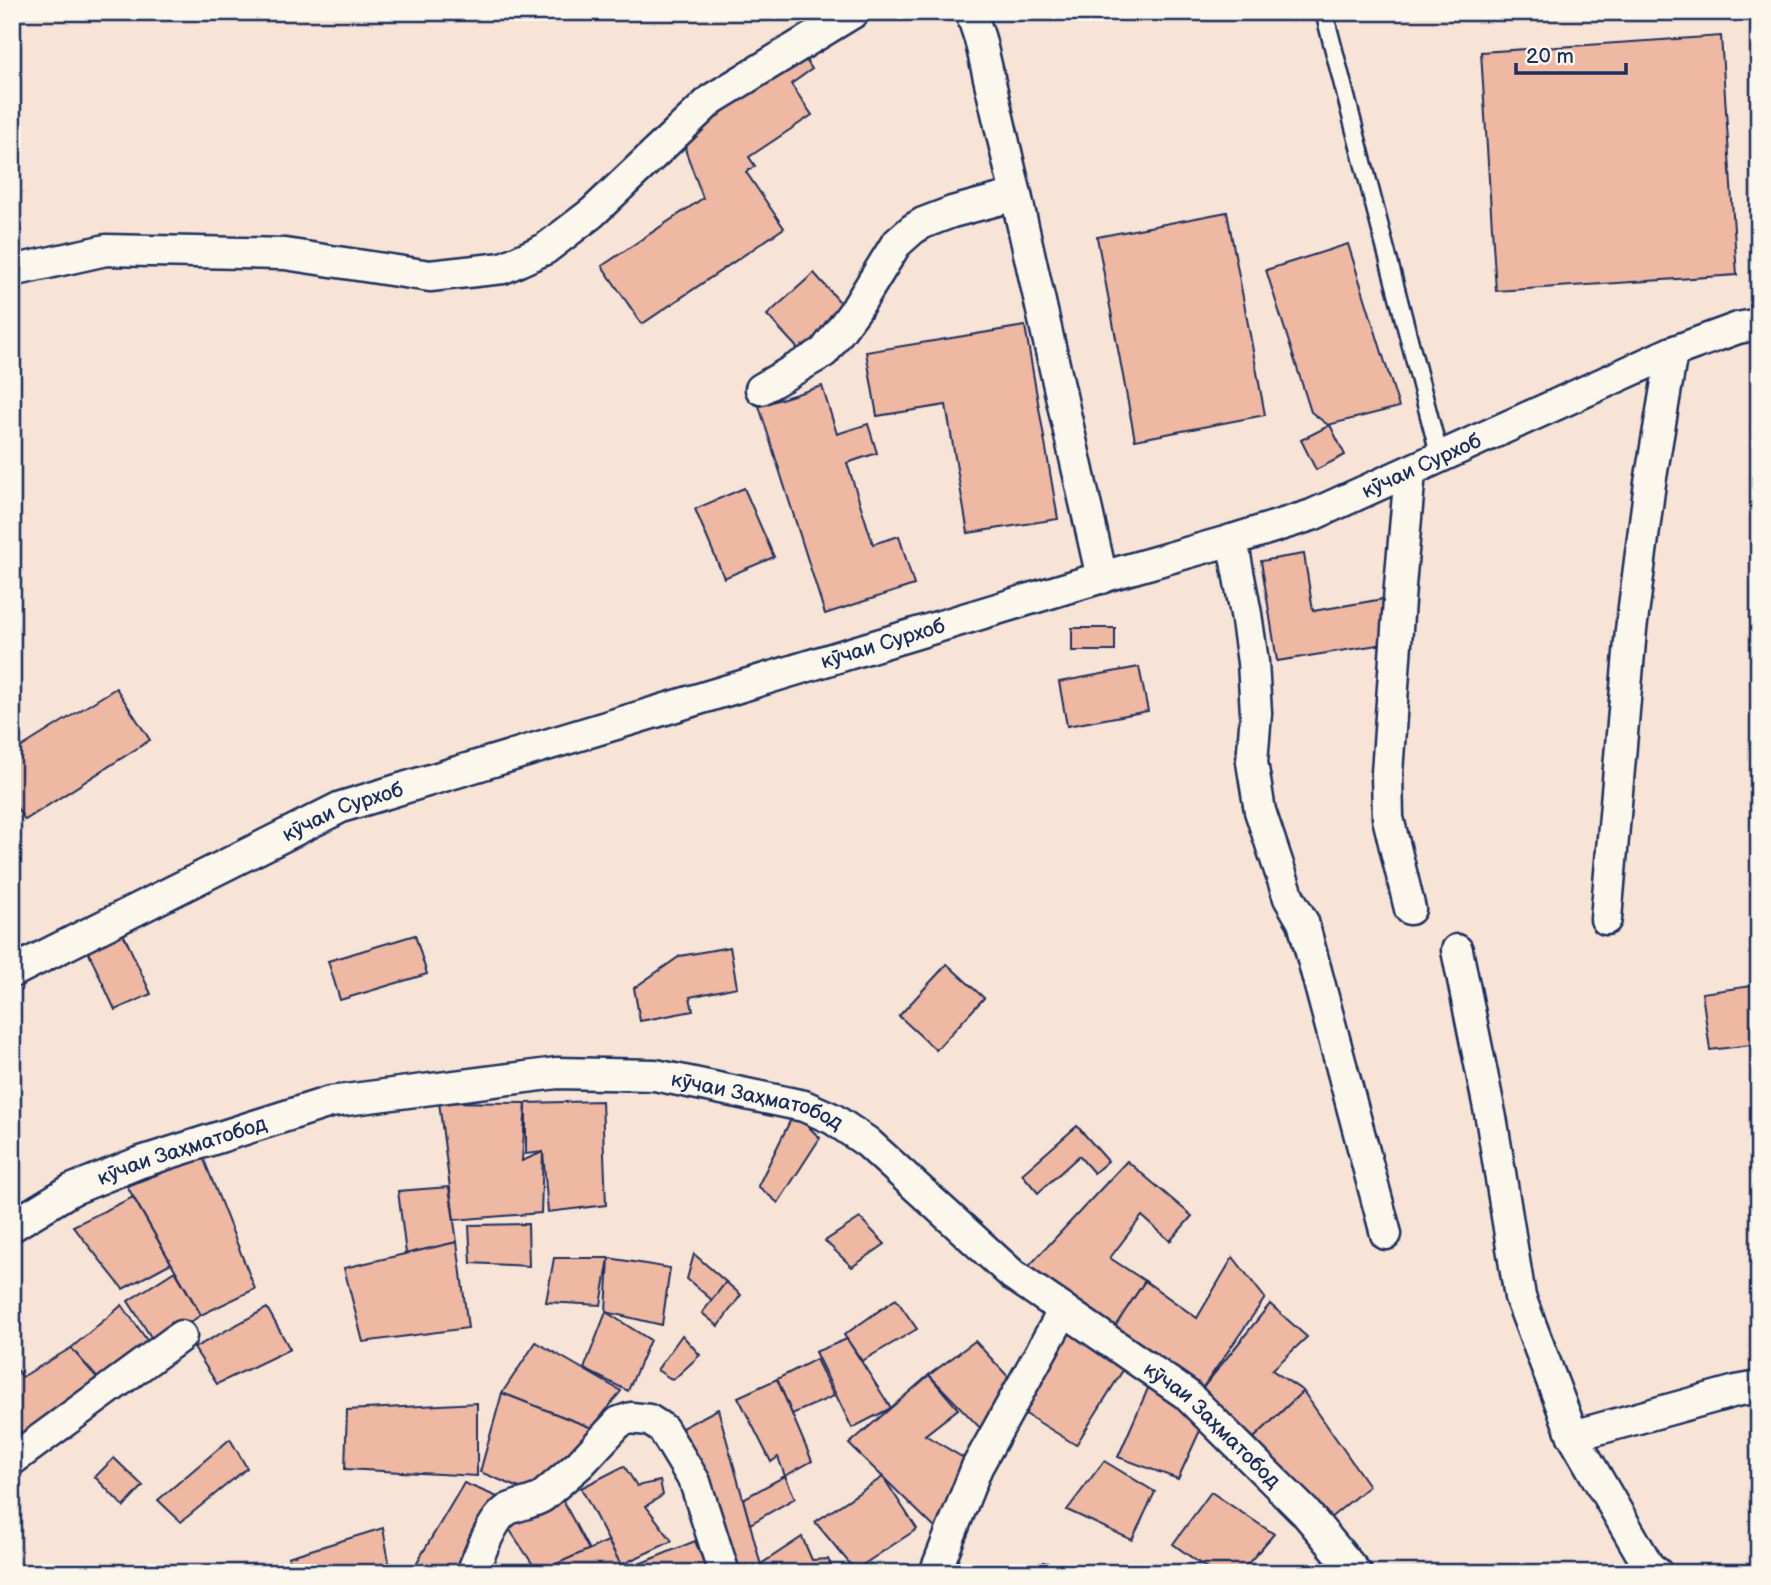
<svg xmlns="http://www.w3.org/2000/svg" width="1771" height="1585" viewBox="0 0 1771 1585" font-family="'Balsamiq Sans',sans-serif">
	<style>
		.building { fill: #efb8a3; stroke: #1b2f5e; stroke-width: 2 }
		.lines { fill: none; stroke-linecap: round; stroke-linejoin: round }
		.service-casing { stroke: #1b2f5e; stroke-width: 21 }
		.minor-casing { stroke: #1b2f5e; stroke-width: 35 }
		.service { stroke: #fbf7ec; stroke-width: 16 }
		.minor { stroke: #fbf7ec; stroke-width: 30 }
		.labels { text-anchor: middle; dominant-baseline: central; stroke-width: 5; stroke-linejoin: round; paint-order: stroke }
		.street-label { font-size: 21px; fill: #1b2f5e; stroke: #fbf7ec }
	</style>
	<rect width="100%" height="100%" fill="#f7e4d6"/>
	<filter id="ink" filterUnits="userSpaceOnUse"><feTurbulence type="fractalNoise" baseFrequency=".0143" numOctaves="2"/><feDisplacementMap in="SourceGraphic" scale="14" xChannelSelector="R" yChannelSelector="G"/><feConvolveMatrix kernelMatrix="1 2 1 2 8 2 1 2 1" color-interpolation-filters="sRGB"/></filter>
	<g filter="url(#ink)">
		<!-- building -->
		<g class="building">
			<polygon points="1721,36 1737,275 1496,291 1481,52"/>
			<polygon points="799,50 812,69 791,84 812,115 749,157 755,166 746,172 784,228 642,324 602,266 703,198 686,152 684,126"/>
			<polygon points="1227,212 1265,415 1135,440 1097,237"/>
			<polygon points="1348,244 1399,407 1328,425 1311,412 1266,270"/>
			<polygon points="814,273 847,310 801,352 767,315"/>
			<polygon points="1025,326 1058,519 968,533 946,405 877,416 866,352"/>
			<polygon points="822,386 837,434 868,424 877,453 847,463 873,544 899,536 914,585 825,614 759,406"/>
			<polygon points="1330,425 1345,455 1316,470 1301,440"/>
			<polygon points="744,488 774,557 724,578 695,509"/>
			<polygon points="1304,554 1313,611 1401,596 1409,640 1277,661 1261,561"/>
			<rect x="1072" y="628" width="43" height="23"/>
			<polygon points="1139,667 1148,711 1067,726 1059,682"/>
			<polygon points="116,688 150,740 25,820 12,800 12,753"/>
			<polygon points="122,931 151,994 115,1010 86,947"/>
			<polygon points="415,935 427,974 340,1000 328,961"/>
			<polygon points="730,947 737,987 690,997 693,1011 640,1021 634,988 680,956"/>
			<polygon points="947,964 984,998 936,1050 899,1016"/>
			<polygon points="1759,985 1759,1044 1710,1050 1702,993"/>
			<polygon points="602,1101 606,1205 548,1212 543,1152 526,1154 526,1103"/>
			<polygon points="439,1102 526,1103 522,1161 543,1152 541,1213 454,1220"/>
			<polygon points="794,1113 820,1138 778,1203 758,1186"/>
			<polygon points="1077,1126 1108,1161 1094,1173 1079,1156 1038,1193 1022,1174"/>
			<polygon points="203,1157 255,1289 201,1315 127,1186"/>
			<polygon points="1127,1161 1192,1216 1170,1241 1142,1216 1110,1258 1145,1281 1114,1328 1029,1266"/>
			<polygon points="449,1187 457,1242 406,1254 398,1191"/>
			<polygon points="133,1197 171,1263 123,1289 73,1226"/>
			<polygon points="860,1218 885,1244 852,1267 825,1241"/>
			<polygon points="528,1224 529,1266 471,1263 469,1225"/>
			<polygon points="457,1242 468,1328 363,1342 344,1268"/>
			<polygon points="694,1254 726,1282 712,1300 687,1279"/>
			<polygon points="1233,1257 1265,1298 1201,1390 1114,1328 1145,1281 1197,1318"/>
			<polygon points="554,1258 609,1258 601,1305 546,1302"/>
			<polygon points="609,1258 670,1268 662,1325 606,1312"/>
			<polygon points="175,1271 201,1315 156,1345 128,1301"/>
			<polygon points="726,1282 741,1295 718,1326 702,1313"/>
			<polygon points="896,1299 917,1329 862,1361 844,1335"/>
			<polygon points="1270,1304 1307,1337 1272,1370 1303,1391 1254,1438 1201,1390"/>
			<polygon points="122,1305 149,1343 99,1380 71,1348"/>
			<polygon points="267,1308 290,1349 217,1384 194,1348"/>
			<polygon points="606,1312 650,1340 628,1391 584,1369"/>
			<polygon points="1070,1329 1128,1362 1076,1445 1024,1413"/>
			<polygon points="682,1335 700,1355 673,1380 657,1370"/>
			<polygon points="847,1339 891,1408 852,1428 815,1352"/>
			<polygon points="975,1341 1014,1383 982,1430 929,1375"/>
			<polygon points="536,1342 621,1391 592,1428 502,1393"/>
			<polygon points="71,1348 99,1380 23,1436 12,1421 12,1362 22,1377"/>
			<polygon points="816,1359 834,1396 792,1414 777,1379"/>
			<polygon points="929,1375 958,1409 925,1435 972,1463 940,1533 849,1444"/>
			<polygon points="777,1379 812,1461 785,1476 778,1457 771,1462 738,1397"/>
			<polygon points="1149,1386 1202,1426 1178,1479 1118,1457"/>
			<polygon points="1303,1391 1369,1486 1329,1519 1254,1438"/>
			<polygon points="502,1393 592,1428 542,1497 480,1472"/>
			<polygon points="477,1403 477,1476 345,1469 347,1410"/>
			<polygon points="718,1409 750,1524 763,1573 731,1573 680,1429"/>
			<polygon points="230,1439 247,1468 181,1522 158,1500"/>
			<polygon points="114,1458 143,1486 124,1507 95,1477"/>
			<polygon points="1104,1461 1155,1492 1132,1540 1067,1510"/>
			<polygon points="624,1466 637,1486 660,1481 663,1495 646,1506 672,1541 621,1565 581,1488"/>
			<polygon points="785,1476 795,1498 750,1524 743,1499"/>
			<polygon points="883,1477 917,1529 855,1570 815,1522"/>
			<polygon points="464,1483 500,1498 459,1573 432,1573 416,1564"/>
			<polygon points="1211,1492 1274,1534 1240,1573 1213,1573 1173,1544"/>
			<polygon points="560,1495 589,1550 538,1572 505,1523"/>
			<polygon points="383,1528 391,1573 295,1573 288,1557"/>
			<polygon points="802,1537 812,1560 828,1559 835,1573 764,1573 761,1564"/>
			<polygon points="608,1541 621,1565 603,1573 536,1573"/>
			<polygon points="695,1541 708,1572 617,1573"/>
			<polygon points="941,1556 988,1573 938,1573"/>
			<polygon points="1329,1557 1341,1573 1309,1573"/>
			<polygon points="1043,1562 1089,1573 1042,1573"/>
			<polygon points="910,1566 923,1573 905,1573"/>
		</g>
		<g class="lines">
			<!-- service casing -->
			<g class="service-casing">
				<polyline id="service" points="1324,12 1440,458"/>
			</g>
			<!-- minor casing -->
			<g class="minor-casing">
				<g id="minor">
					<polyline points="971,12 980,39 1016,195 1102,578"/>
					<polyline points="12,271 106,250 285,254 430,276 503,268 545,249 592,213 712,99 854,12"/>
					<polyline points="761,389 824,352 856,309 896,244 913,229 923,223 952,212 1016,195"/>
					<polyline points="1410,472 1400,586 1387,773 1388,818 1410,909"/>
					<polyline points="1232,540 1246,614 1253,662 1256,713 1252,762 1260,811 1289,898 1303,922 1386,1234"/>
					<polyline points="1606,919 1631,630 1650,483 1672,352"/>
					<polyline points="1457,950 1492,1123 1520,1297 1573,1436"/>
					<path id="s1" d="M 12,972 L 341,807 L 1116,573 L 1232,540 L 1312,515 L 1672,352 L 1738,328 L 1759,324"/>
					<path id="s2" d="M 12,1226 L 71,1190 L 138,1163 L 330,1102 L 557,1073 L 655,1075 L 804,1106 L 833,1119 L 867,1142 L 1013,1275 L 1186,1394 L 1305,1512 L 1356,1573"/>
					<polyline points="12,1460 181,1336"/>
					<path d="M 472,1573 C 479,1556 493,1516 509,1509 C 520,1504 532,1503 542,1497 L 580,1464 L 619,1422 L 631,1418 L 649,1420 L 663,1429 L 695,1482 L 724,1573"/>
					<polyline points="935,1573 977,1467 1064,1310"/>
					<polyline points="1657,1573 1649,1567 1573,1436 1736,1391 1759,1387"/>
				</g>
			</g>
			<!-- service -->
			<use href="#service" class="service"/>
			<!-- minor -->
			<use href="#minor" class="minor"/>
		</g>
	</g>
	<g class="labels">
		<!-- street labels -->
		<g class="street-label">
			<text stroke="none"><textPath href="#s1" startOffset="1502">кӯчаи Сурхоб</textPath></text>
			<text stroke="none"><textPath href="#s1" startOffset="934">кӯчаи Сурхоб</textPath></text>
			<text stroke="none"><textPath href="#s1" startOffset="368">кӯчаи Сурхоб</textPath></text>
			<text stroke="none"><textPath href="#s2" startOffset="775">кӯчаи Заҳматобод</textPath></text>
			<text stroke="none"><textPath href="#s2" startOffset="187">кӯчаи Заҳматобод</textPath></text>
			<text stroke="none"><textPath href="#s2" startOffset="1342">кӯчаи Заҳматобод</textPath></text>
		</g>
	</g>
	<!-- margin -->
	<rect width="1771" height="1585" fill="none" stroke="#fbf7ec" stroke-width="42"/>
	<rect x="21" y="21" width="1729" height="1543" fill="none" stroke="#1b2f5e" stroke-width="2.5" filter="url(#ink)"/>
	<!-- scale -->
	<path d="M1516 63v10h110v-10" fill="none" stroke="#1b2f5e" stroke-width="3.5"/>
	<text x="1526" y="63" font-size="21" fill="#1b2f5e" stroke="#fbf7ec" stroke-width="5" paint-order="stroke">20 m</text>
</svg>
